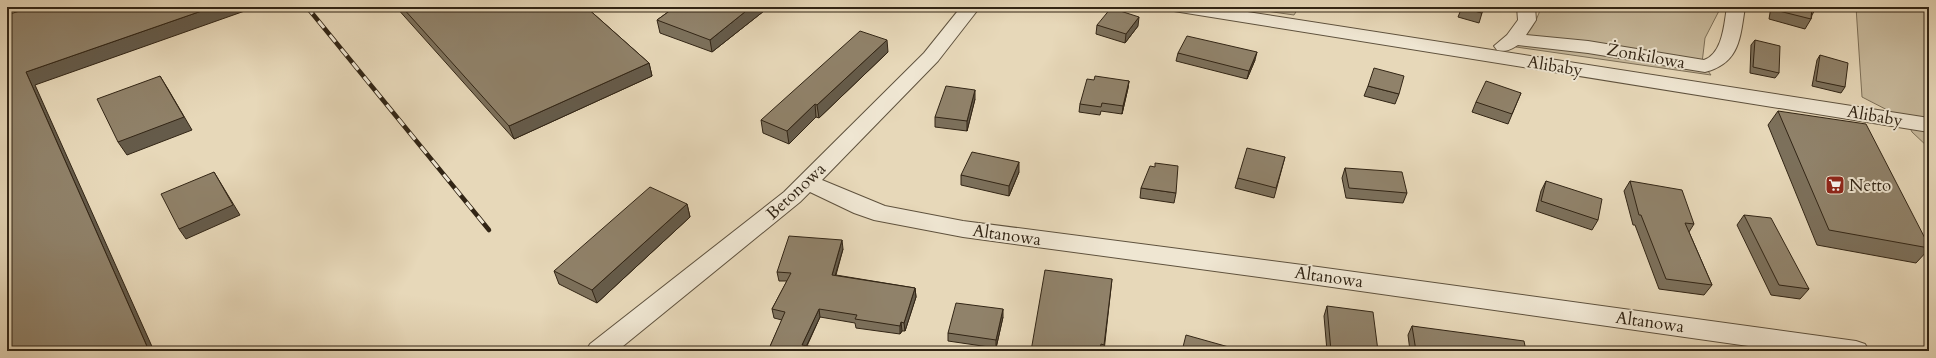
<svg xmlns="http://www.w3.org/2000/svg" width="1936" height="358" viewBox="0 0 1936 358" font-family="Cardo,serif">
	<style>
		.green { fill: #c8ba9d; stroke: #7d7059 }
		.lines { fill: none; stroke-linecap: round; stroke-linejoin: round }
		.minor-casing { stroke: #5f523e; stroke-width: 2 }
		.minor { fill: #efe6d2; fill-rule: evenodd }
		.rail-casing { stroke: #322515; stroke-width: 4.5 }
		.rail { stroke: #efe6d2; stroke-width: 3; stroke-dasharray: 9; stroke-linecap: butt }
		.wall { fill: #7c705b; stroke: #322515 }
		.shaded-wall { fill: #655b4a; stroke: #322515 }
		.building { fill: #90826a; stroke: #322515 }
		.labels { text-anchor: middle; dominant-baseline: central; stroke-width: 4; stroke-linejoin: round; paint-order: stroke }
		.street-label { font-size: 17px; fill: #322515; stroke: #efe6d2 }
		.poi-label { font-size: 17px; fill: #322515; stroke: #efe6d2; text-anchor: start }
	</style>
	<rect width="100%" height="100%" fill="#e7d8b9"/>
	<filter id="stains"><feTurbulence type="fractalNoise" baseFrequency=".005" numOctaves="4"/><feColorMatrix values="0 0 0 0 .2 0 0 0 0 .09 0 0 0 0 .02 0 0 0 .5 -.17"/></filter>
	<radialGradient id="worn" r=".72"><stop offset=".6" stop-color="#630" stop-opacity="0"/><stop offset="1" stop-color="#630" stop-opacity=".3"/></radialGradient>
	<!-- green -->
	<g class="green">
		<polygon points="1238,7 1299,7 1294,15"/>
		<path d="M 1541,7 L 1721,7 L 1705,38 L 1702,63 L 1711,75 L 1516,47 C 1528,34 1536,24 1541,7 Z"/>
		<polygon points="1856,7 1929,7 1929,120 1897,115 1862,97"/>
		<polygon points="1909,126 1929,129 1929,148 1912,132"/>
	</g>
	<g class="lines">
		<!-- minor casing -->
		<g class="minor-casing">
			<g id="minor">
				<polygon points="961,7 980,7 938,61 822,180 885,206 963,221 1318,267 1856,341 1865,344 1869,351 1783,351 1318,285 963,237 874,220 854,213 810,192 800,202 617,351 586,351 590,344 784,192 924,53"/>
				<polygon points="1171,7 1215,7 1929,118 1929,132 1180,12 1174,11"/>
				<path d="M 1517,7 L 1535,7 L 1536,20 L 1526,35 L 1588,41 L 1704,60 C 1723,53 1724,24 1727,7 L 1745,7 C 1740,38 1740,63 1705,72 L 1588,53 L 1518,45 C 1510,50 1506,52 1497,50 L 1494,46 L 1507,35 L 1518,20 Z"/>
			</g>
		</g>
		<!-- minor -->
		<use href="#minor" class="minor"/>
		<!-- rail casing -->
		<g class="rail-casing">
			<polyline id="rail" points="307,7 489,230"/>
		</g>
		<!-- rail -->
		<use href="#rail" class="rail"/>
	</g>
	<!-- wall -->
	<g class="wall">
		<polygon points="396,7 586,7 649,63 652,76 514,139"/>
		<polygon points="675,7 769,7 712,52 660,33 657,20"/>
		<polygon points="1462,7 1482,13 1479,23 1458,17"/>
		<polygon points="1771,7 1816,7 1816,8 1812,15 1811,19 1805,29 1769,19"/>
		<polygon points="1097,25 1138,26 1125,43 1096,34"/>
		<polygon points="1755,40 1779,73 1775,78 1750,73 1751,45"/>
		<polygon points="888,52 819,118 816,117 789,144 763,133 761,120"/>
		<polygon points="1178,53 1255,60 1247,79 1176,61"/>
		<polygon points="1820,55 1845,87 1841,93 1812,86 1817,60"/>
		<polygon points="1094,80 1129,81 1128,88 1122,114 1101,111 1100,115 1079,112 1080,104"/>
		<polygon points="1368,86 1399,94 1395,104 1364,96"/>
		<polygon points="1521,93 1508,124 1472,112 1476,102"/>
		<polygon points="975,99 967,131 935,127 935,117"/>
		<polygon points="1778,111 1929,246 1929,249 1916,263 1817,245 1768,125"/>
		<polygon points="1285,157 1274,198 1235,188 1238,178"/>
		<polygon points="1345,168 1407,193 1403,203 1346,198 1342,178"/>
		<polygon points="1019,172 1009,196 961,185 961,175"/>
		<polygon points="1546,181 1598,220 1592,230 1536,211 1541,191"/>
		<polygon points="1630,181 1694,224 1689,232 1712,285 1704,295 1659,289 1635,225 1633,225 1624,191"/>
		<polygon points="1141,188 1176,193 1174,203 1140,198"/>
		<polygon points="687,204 690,217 597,303 559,284 554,271"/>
		<polygon points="1744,215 1809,289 1800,299 1771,295 1737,225"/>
		<polygon points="843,249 836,275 915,288 916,297 905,331 902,331 900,334 856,328 855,323 820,317 807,346 768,351 782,320 774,318 772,309 787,281 779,281 777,272"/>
		<polygon points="1112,279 1104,351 1031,351"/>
		<polygon points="1327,306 1378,351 1327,351 1324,316"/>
		<polygon points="1003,317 996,348 948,341 948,333"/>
		<polygon points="1412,326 1526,351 1410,351 1408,335"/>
	</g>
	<!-- shaded-wall -->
	<g class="shaded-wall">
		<polygon points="213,7 256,7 35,85 154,351 149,351 26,72"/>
		<polygon points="751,7 769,7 712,52 710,40"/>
		<polygon points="1139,17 1138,26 1125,43 1126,34"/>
		<polygon points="887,40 888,52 819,118 817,105"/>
		<polygon points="1257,52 1255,60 1247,79 1249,71"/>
		<polygon points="649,63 652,76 514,139 509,126"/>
		<polygon points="160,76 168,89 192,130 127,155 118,142"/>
		<polygon points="1129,81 1128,88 1122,114 1123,106"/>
		<polygon points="975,90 975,99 967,131 967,121"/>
		<polygon points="815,104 816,117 789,144 787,131"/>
		<polygon points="1019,162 1019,172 1009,196 1009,186"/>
		<polygon points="214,172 240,215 186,239 179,229"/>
		<polygon points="687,204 690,217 597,303 592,290"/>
		<polygon points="842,240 843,249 833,283 832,275"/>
		<polygon points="915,288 916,297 905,331 904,323"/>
		<polygon points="819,309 820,317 804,351 802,345"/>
		<polygon points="1003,309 1003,317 996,348 996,340"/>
		<polygon points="901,322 902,331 900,334 900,326"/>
	</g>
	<!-- building -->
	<g class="building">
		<polygon points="32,7 213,7 26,72 149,351 7,351 7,15"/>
		<polygon points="402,7 586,7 649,63 509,126"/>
		<polygon points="675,7 751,7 710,40 657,20"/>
		<polygon points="1462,7 1485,7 1482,13 1462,8"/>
		<polygon points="1776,7 1816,7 1816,8 1812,7 1811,19 1775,10"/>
		<polygon points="1111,8 1139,17 1126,34 1097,25"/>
		<polygon points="860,31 887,40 817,105 815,104 787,131 761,120"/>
		<polygon points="1187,36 1257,52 1249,71 1178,53"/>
		<polygon points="1755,40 1780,46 1779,73 1753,67"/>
		<polygon points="1820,55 1848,63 1845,87 1816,81"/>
		<polygon points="1374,68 1404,76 1399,94 1368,86"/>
		<polygon points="160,76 184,117 118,142 97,99"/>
		<polygon points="1095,76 1129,81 1123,106 1102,103 1101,107 1080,104 1087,79 1094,80"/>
		<polygon points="1486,81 1521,93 1512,114 1476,102"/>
		<polygon points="946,86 975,90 967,121 935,117"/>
		<polygon points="1778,111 1866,124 1929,246 1929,248 1829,230"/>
		<polygon points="1247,148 1285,157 1276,188 1238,178"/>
		<polygon points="972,152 1019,162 1009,186 961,175"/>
		<polygon points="1155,163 1178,166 1176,193 1141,188 1150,166 1155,167"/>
		<polygon points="1345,168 1402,172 1407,193 1349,188"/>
		<polygon points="214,172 233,205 179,229 161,194"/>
		<polygon points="1546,181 1602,199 1598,220 1541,201"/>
		<polygon points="1630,181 1682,190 1694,224 1685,223 1712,285 1666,279 1641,215 1639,215"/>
		<polygon points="650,187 687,204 592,290 554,271"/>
		<polygon points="1744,215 1771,218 1809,289 1779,285"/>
		<polygon points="789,236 842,240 832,275 915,288 904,323 901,322 900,326 855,319 857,315 819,309 802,345 838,351 768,351 785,312 772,309 791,273 777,272"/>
		<polygon points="1045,270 1112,279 1104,345 1101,344 1100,350 1080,347 1079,351 1031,351"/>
		<polygon points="956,303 1003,309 996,340 948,333"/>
		<polygon points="1327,306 1373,312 1378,351 1331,351"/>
		<polygon points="1412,326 1524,341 1526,351 1416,351"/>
		<polygon points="1186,335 1243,351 1182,351"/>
	</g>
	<!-- icons -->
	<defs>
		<g id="supermarket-square" transform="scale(1)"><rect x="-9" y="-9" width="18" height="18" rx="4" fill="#8f2418" stroke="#efe6d2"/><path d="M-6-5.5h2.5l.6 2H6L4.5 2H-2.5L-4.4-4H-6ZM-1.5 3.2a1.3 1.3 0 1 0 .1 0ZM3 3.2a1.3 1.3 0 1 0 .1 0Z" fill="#fff"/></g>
	</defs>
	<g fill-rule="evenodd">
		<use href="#supermarket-square" x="1835" y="185"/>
	</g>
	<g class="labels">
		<!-- street labels -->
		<g class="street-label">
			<text transform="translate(1646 56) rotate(10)">Żonkilowa</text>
			<text transform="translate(1555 66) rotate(9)">Alibaby</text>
			<text transform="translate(1875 116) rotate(10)">Alibaby</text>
			<text transform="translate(796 191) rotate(-43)">Betonowa</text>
			<text transform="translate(1007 235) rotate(8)">Altanowa</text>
			<text transform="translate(1329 277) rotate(8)">Altanowa</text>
			<text transform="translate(1650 322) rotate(8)">Altanowa</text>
		</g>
		<!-- poi labels -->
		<g class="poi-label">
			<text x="1849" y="185">Netto</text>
		</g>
	</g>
	<!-- margin -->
	<rect width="1936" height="358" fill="none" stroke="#e7d8b9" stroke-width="24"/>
	<rect x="8" y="8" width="1920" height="342" fill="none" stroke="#322515" stroke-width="2"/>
	<rect x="12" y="12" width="1912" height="334" fill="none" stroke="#322515"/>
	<rect width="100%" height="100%" filter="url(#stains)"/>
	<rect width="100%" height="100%" fill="url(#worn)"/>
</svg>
